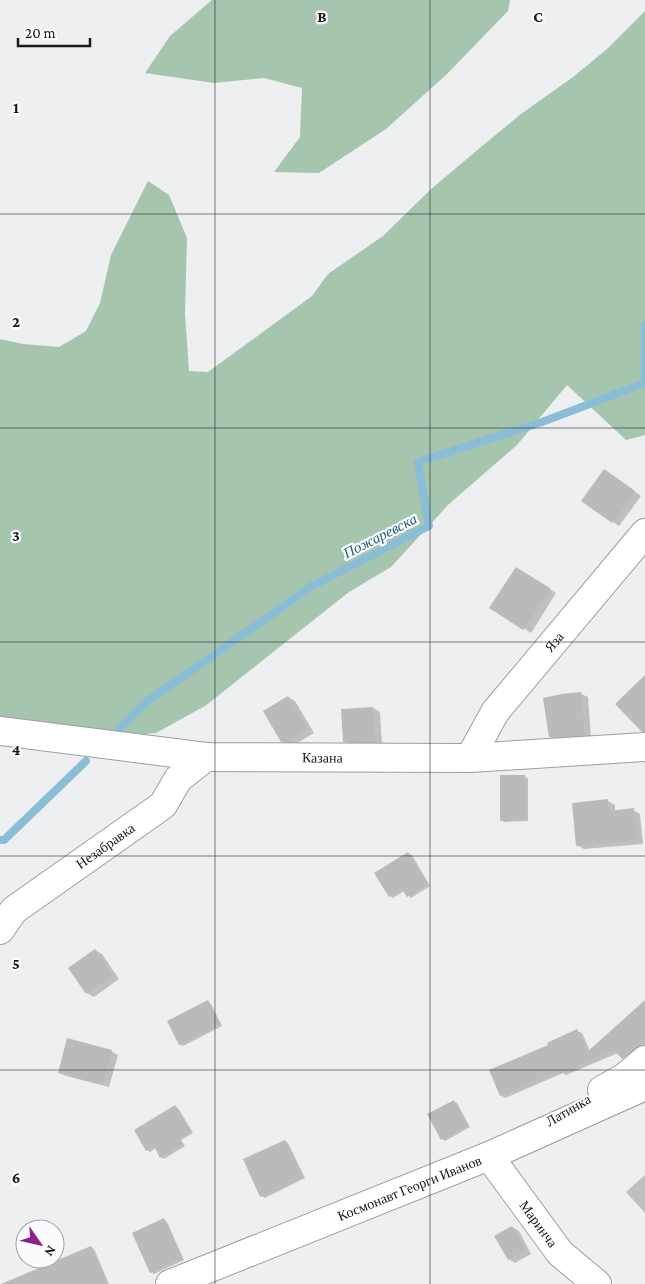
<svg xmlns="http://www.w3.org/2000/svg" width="645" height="1284" viewBox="0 0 645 1284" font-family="'Crimson Pro',serif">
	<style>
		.green { fill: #a6c5ae }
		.shadow { fill: #0003 }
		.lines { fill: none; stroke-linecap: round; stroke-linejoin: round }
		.stream { stroke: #8abdd6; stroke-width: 8 }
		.building { fill: #b9babb }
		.minor-casing { stroke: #9d9e9f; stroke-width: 30 }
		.minor { stroke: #fff; stroke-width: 28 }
		.grid { fill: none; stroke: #181819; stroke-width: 1; stroke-opacity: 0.55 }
		.labels { text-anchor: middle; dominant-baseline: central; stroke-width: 4.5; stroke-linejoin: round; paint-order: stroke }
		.street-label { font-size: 14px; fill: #181819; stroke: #fbfcfd }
		.water-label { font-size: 15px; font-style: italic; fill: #1e5c77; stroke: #fbfcfd }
		.grid-label { font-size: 16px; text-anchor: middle; font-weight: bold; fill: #181819; stroke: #fbfcfd; stroke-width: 4.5; stroke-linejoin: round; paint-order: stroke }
	</style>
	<rect width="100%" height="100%" fill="#eeeff0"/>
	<!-- green -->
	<g class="green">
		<polygon points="212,0 510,0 508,11 447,74 386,129 319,173 274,172 300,137 302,88 264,78 214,83 145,73 170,36"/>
		<polygon points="645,11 645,435 626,440 567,385 517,445 449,504 391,567 349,592 205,706 156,733 76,740 0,720 0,339 23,344 59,347 86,331 100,303 111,255 148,181 169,195 187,238 185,314 189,371 208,372 312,296 328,274 383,236 430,190 469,157 521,114 573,77 607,49"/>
	</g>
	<!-- shadow -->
	<g class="shadow">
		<polygon points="611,474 641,496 619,526 613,522"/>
		<polygon points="523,572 556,593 531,633 491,607"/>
		<polygon points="581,694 588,697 591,738 557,741 550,737"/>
		<polygon points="288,697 295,701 314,733 294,745 289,745 282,741"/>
		<polygon points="373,708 380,712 382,745 351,745 344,741 343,710"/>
		<polygon points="525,777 528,778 528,821 504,822 501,820"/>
		<polygon points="608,801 615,805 615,811 633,810 640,814 643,844 584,849 577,845"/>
		<polygon points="408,854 412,855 430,886 411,898 404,891 393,898 390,896"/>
		<polygon points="95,950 102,954 119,979 94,997 87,993"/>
		<polygon points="207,1002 211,1004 222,1026 183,1046 179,1044"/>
		<polygon points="645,1011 645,1046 627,1061 618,1053 566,1075 563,1073 505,1098 501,1095 550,1045 577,1031 582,1033 590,1051"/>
		<polygon points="111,1051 118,1055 109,1087 66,1076 59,1072"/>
		<polygon points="454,1101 457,1103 470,1127 445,1141 442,1139"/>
		<polygon points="175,1107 178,1108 193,1133 181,1140 185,1146 164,1159 161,1157 156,1148 150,1152 147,1150"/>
		<polygon points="285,1141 288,1143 305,1178 265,1198 261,1196"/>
		<polygon points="645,1175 645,1213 626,1192"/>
		<polygon points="164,1220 167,1222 184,1260 154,1274 151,1272"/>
		<polygon points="512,1227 519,1231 531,1254 515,1263 509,1259"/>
		<polygon points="91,1247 94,1249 109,1284 11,1284"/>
	</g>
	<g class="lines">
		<!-- stream -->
		<g class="stream">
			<polyline points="120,728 148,701 312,586 429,526 418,462 542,422 645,383 645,325"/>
			<polyline points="0,840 4,840 86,761"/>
		</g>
	</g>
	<!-- building -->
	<g class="building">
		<polygon points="604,469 635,491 612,523 581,501"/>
		<polygon points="516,567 550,588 523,630 489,608"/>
		<polygon points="645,675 645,732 642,732 615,704"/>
		<polygon points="581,692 585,735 549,737 543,698 562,694"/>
		<polygon points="288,696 308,729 286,742 281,742 263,711"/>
		<polygon points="373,707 375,742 343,742 341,709"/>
		<polygon points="500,775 525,775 525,820 500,821"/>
		<polygon points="608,799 609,811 634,808 637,840 576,846 572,803"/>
		<polygon points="408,852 428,884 407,897 402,889 389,897 374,873"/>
		<polygon points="95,949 113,975 86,994 68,968"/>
		<polygon points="208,1000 219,1024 179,1045 167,1021"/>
		<polygon points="645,1000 645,1041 622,1059 614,1050 561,1074 559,1071 500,1096 489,1070 548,1045 547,1043 577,1029 587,1052"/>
		<polygon points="67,1038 112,1050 102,1084 58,1073"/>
		<polygon points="454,1100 467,1126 441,1140 427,1114"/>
		<polygon points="175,1105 191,1131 179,1138 183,1144 160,1158 154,1146 146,1151 134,1130"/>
		<polygon points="285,1140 303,1177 260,1197 243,1159"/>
		<polygon points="164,1218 182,1258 150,1273 132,1233"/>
		<polygon points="512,1226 525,1250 508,1260 494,1236"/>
		<polygon points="91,1246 107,1284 1,1284"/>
	</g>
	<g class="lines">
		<!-- minor casing -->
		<g class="minor-casing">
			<g id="minor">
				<path id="s1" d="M 0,731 L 206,757 L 470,758 L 645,747"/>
				<path id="s2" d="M 470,758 L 495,712 L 645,533"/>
				<path id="s3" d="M 0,930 L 14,910 L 163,805 L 178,779 L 206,757"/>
				<polyline points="602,1090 625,1077 645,1060"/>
				<path id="s4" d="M 489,1156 L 560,1253 L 597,1284"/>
				<path id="s5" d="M 170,1284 L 489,1156 L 645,1086"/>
			</g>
		</g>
		<!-- minor -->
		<use href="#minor" class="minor"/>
	</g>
	<!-- grid -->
	<path class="grid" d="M 215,0 L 215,1284M 430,0 L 430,1284M 0,214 L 645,214M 0,428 L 645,428M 0,642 L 645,642M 0,856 L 645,856M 0,1070 L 645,1070"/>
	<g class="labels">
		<!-- street labels -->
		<g class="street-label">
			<text stroke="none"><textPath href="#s2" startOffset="144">Яза</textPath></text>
			<text stroke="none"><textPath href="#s1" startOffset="324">Казана</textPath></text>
			<text stroke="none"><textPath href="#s3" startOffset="136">Незабравка</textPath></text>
			<text transform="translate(568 1110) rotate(-30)">Латинка</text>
			<text stroke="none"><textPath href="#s5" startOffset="258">Космонавт Георги Иванов</textPath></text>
			<text stroke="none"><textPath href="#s4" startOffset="84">Маринча</textPath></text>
		</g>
		<!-- water labels -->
		<g class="water-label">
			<text transform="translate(380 536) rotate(-27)">Пожаревска</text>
		</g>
	</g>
	<g class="grid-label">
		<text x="322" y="22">B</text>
		<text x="538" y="22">C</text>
		<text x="16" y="113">1</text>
		<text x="16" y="327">2</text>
		<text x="16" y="541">3</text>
		<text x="16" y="755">4</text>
		<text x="16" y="969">5</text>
		<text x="16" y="1183">6</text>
	</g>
	<!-- north arrow -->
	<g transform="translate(40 1244) rotate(124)"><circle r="24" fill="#fbfcfd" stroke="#a0a1a2"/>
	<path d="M0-4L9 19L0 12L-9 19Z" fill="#8b2287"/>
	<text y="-8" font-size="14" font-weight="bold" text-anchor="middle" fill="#181819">N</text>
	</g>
	<!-- scale -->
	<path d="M18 38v8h72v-8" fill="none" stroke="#181819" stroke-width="2.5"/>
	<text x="25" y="38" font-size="15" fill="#181819" stroke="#fbfcfd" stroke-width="4" paint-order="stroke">20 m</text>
</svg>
